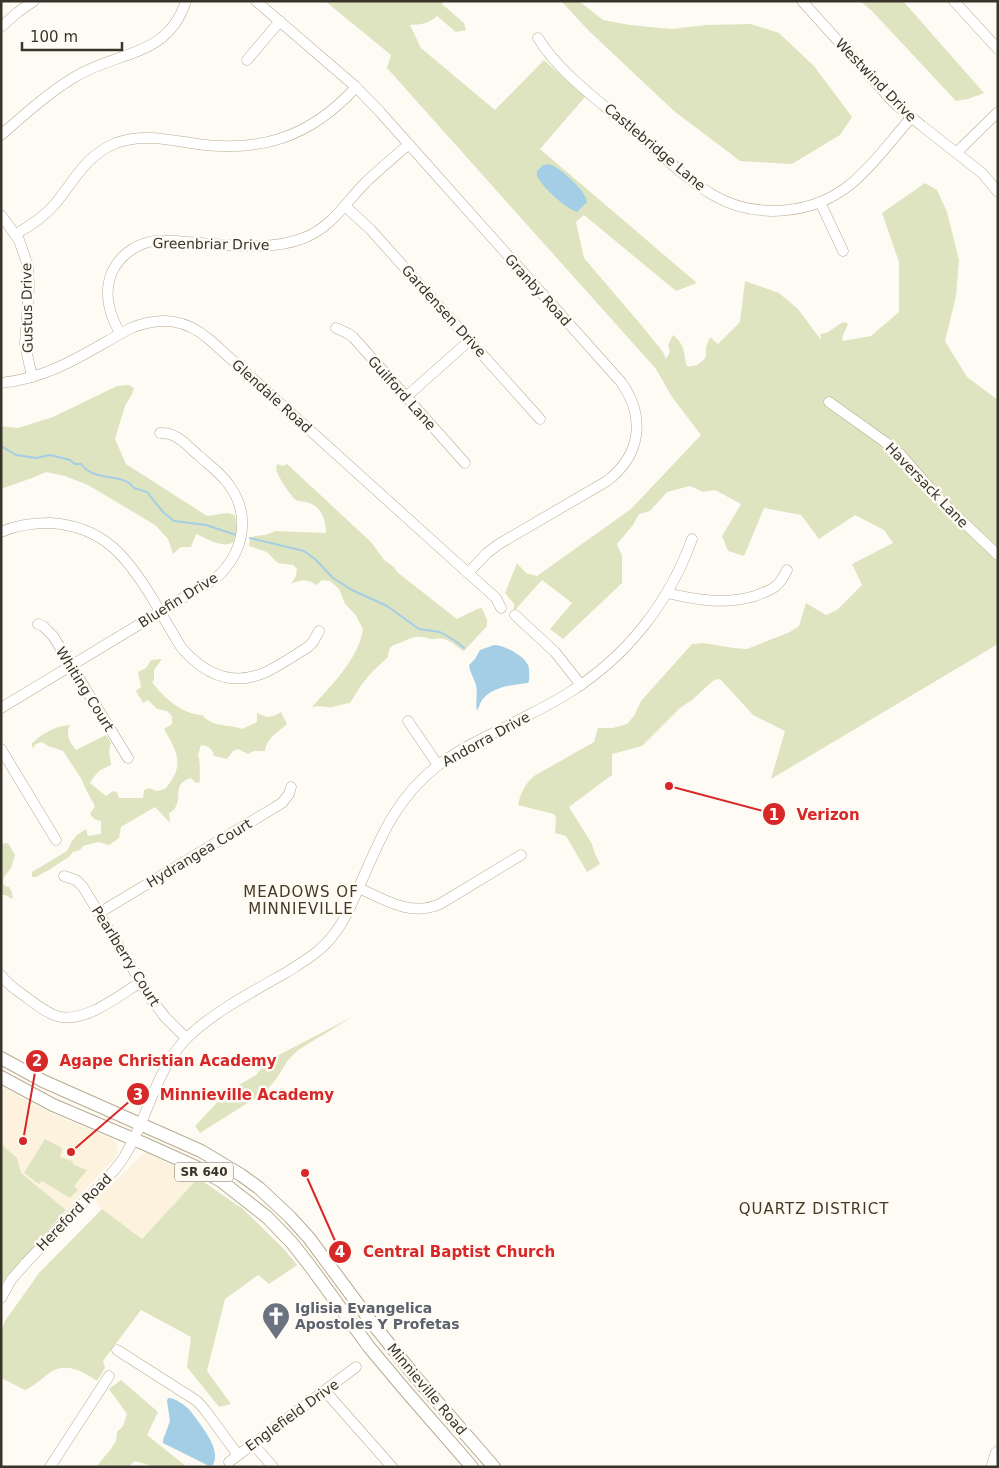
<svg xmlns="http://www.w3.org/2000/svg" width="999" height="1468" viewBox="0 0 999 1468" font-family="'DejaVu Sans',sans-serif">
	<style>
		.built { fill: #fcf2dd }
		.green { fill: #dfe4c0 }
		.water { fill: #a3cee5 }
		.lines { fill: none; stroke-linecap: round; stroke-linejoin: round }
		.stream { stroke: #a3cee5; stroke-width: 2 }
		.minor-casing { stroke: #b8ab91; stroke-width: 11 }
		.major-casing { stroke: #b8ab91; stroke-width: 14 }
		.highway-casing { stroke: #b8ab91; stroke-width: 16 }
		.minor { stroke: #fff; stroke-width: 10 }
		.major { stroke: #fff; stroke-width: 12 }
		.highway { stroke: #fff; stroke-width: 15 }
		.labels { text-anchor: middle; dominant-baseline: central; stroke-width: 5; stroke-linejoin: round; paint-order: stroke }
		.shield { fill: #fefbf5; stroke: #747066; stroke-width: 1 }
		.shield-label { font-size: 12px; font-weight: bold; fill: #393429 }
		.street-label { font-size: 14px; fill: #393429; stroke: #fefbf5 }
		.worship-label { font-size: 14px; font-weight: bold; fill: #5b616d; stroke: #fefbf5; text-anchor: start }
		.neighbourhood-label { font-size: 15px; letter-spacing: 1px; fill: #443922; stroke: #fefbf5 }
		.leader { fill: none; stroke: #d62828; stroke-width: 2 }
		.callout-dot { fill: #d62828; stroke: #fefbf5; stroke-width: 2 }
		.mark-label { font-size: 15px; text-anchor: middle; font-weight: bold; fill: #fff }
		.callout-label { font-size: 15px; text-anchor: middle; font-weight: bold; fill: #d62828; stroke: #fefbf5; stroke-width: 5; stroke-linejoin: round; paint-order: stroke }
	</style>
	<rect width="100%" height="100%" fill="#fefbf5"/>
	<!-- built -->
	<g class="built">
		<polygon points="1,1086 13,1093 55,1115 113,1139 117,1146 118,1153 114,1159 66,1210 21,1173 17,1158 1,1144"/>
		<polygon points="145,1152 198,1178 142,1239 102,1209 95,1201"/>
	</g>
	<!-- green -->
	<g class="green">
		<path d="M 325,1 L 443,1 L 442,4 L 464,23 L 466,30 L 456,32 L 437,16 C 427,25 421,24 410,25 L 421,48 L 495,110 L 544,60 L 585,97 L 540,149 L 697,283 L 676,291 L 584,215 L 576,222 L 584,258 L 642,326 L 663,352 L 666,359 L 670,352 L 668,345 L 673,335 C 686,346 683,352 687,366 C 696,367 700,364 706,357 L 706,347 L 710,337 L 718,344 L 740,322 L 745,281 L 779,293 L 798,309 L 821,340 L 820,334 C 831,334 835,324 845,322 L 848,324 L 842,338 L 843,341 L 871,336 L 899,312 L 899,262 L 882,213 L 925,183 L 937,190 L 947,212 L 959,260 L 956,296 L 945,341 L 967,377 L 998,400 L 998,644 L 771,779 L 785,731 L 753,715 L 720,679 L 714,680 L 692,700 L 680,708 L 642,746 L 612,754 L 612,775 L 569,807 L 592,844 L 595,854 L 600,864 L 587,872 L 566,836 L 555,833 L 556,818 L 554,814 L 518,805 C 521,792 525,784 534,776 L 594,742 L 598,728 L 613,728 L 627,724 L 634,716 L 641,701 L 692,644 L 703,643 L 734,648 L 747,649 L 790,632 L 799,626 L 806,603 L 826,615 L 837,610 L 862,585 L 852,564 L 893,543 L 884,530 L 855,515 L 819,539 L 801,515 L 764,508 L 744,556 L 728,551 L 722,536 L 741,504 L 715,490 L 703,492 L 690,486 L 667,492 L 650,511 L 639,514 L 633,525 L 617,544 L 622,556 L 622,583 L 563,639 L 550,629 L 572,603 L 542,580 L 514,611 L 514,604 L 505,593 L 517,563 L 526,573 L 537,576 L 631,509 L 701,435 L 672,397 L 656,369 L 387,68 L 391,55 Z"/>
		<polygon points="561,1 579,1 603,20 630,25 671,29 707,25 751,24 779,33 814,66 852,117 840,135 792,164 740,161 674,111 589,31"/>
		<polygon points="860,1 903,1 984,93 968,99 956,101 872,11"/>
		<path d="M 129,385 L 134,388 L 132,394 L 125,406 L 115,439 L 126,464 L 207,516 L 227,513 L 235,515 L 237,530 L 234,542 C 222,549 208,539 196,534 L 191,547 L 181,547 L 173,554 L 168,539 L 155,525 L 88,485 L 65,476 L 46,472 L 32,478 L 1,489 L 1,426 L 18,428 L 53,417 L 117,386 Z"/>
		<path d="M 277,464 L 283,466 L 287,464 L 371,542 L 384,560 L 394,567 L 397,572 L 457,619 L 477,609 L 482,608 L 487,620 L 487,626 L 464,651 C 457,647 451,641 444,639 C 439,638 437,639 432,639 C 429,639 425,637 421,637 C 414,636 409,639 402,642 C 393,646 389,644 388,657 L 372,672 L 362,684 L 350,703 C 344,704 339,705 333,707 C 326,708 319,705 312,707 C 331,686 359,658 363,629 L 355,614 L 345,604 L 339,589 L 330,581 L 322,580 L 317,585 C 306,579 303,579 291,584 L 296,576 L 297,569 L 293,565 L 278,563 L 267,552 L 249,546 L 250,539 L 255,536 L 265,535 L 276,531 L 326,533 C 326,520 321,505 306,502 C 302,501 298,502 295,499 C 290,495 279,478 277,472 C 276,470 276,467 277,464 Z"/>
		<path d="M 162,659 L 154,670 L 154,680 L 152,682 C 164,698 182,714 202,715 C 216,729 225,723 242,729 L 257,722 L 257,713 C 266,718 273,718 281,712 L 287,724 C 279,731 266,739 265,751 L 254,751 L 248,754 L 238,749 L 233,751 L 227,759 L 214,756 C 212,748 209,746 201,745 L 198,755 C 201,763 199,773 200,782 L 196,783 L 191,778 C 171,784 183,797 175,808 C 174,810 171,812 169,813 L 170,823 L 155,807 L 121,827 L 119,838 L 109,845 L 98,842 L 83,846 L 80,850 L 73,852 L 69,857 L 47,871 L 36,877 L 32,877 L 32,872 L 67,851 L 72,841 L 77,835 L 86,829 L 88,836 L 101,834 L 101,821 L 94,819 L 90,814 L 95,806 L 86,790 L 82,780 L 63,751 L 48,746 L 42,742 L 36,744 L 32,748 L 32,743 C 43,733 55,726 70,725 C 65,734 70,743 76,750 L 106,735 L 111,743 C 108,751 110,757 111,765 C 99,770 97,772 90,783 L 106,796 L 113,791 L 117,792 L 119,798 L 143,798 L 144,790 L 149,788 L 157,791 L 165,789 C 185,766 178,753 164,729 L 172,724 L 172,716 L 167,711 L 157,709 L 148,700 L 143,703 L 136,691 L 141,687 L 138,672 L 146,668 L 151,660 Z"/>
		<polygon points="8,843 15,855 11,868 4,877 3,883 5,886 9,887 12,892 13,899 5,895 1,895 1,844"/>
		<polygon points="354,1016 298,1050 288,1060 277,1078 265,1092 200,1133 195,1126 227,1092 256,1075 269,1060"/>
		<polygon points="45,1139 62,1148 60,1157 72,1161 74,1165 87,1170 74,1186 78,1190 70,1198 42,1181 39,1184 24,1173"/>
		<polygon points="1,1144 17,1158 21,1173 66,1210 1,1284"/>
		<path d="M 198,1178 L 243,1209 L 284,1249 L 297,1265 L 269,1284 L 258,1275 L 225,1299 L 207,1371 L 231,1404 L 219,1407 L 187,1367 L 191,1337 L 141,1310 L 103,1361 L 105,1368 L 97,1381 C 82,1371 65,1361 48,1374 C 40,1380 34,1386 25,1390 L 1,1378 L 1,1332 L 5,1321 L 39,1273 L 102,1209 L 142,1239 Z"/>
		<polygon points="121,1380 158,1412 147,1435 187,1467 155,1467 135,1461 128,1467 96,1467 111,1449 116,1441 117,1432 123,1426 127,1414 109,1389"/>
	</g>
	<!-- water -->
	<g class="water">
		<path d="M 543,165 C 546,165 548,164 551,165 C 561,168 587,192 587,202 L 577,212 C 567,209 544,189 539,179 C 536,176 537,176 537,171 Z"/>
		<path d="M 494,645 C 504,645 523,655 528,665 C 530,670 529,676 529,681 L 528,683 C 513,685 493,686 482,700 C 480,703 479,707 477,711 C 475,702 478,694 476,685 C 474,678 470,673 469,665 L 475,659 L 480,650 Z"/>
		<path d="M 168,1398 C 176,1398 187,1406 192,1413 C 201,1426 222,1449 213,1465 L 209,1466 L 163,1443 L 163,1440 L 170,1421 L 167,1401 Z"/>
	</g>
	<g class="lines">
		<!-- stream -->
		<g class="stream">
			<path d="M 1,446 L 16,455 L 36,458 L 50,455 L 70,460 L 75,464 L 81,464 C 95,483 123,472 134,488 L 147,492 L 163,512 L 174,521 L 206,525 L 236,535"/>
			<polyline points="250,538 304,551 315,559 333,578 352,590 387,606 419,629 440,632 454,640 464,648"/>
		</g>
		<!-- minor casing -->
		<g class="minor-casing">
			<g id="minor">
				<path d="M 256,1 L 356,87 L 380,112 L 621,382 C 646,417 641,455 607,481 L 499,544 L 487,553 L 468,573"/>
				<polyline points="802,1 894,103 922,126 982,173 998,192"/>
				<polyline points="954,1 998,49"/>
				<polyline points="1,27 18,12 34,1"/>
				<path d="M 538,38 C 559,73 602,103 633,130 C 659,152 684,178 713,195 C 756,220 814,215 852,183 C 874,165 892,139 911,118"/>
				<polyline points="247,60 280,21"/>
				<path d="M 1,135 C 24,115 47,94 73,78 C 117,50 167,59 186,1"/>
				<polyline points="957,152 998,112"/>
				<polyline points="820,202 843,251"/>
				<polyline points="345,206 370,229 540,419"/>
				<polyline points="1,215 19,240 28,266 29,287 25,344 32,377"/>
				<path d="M 16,234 C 30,226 44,217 55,204 C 74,181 86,155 116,143 C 141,134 165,139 191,143 C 258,154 310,138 356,87"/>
				<polyline points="336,328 347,333 353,337 465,463"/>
				<path d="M 120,333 C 109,314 103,294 112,272 C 119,257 133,246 149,242 C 162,239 175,241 187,242 C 225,244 268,252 304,238 C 332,227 346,202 366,182 C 380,169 394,157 409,144"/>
				<path d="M 1,383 C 54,377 86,352 131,328 C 161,316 186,319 210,340 L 468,573 L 496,598 L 501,608"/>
				<polyline points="406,397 470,340"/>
				<polyline points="829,402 885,442 900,454 943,503 998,555"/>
				<path d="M 1,532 C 16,525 33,523 50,523 C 104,526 128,558 154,601 C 163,617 172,632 181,647 C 203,673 230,687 264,673 C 279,666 294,656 308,647 L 313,642 L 319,631"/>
				<path d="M 667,593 C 697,600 725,605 755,596 C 762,593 770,591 776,586 C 781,582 784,576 787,570"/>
				<polyline points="515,615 555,652 581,685"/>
				<polyline points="38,624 43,626 53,636 128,758"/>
				<path d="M 1,708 L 216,578 C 243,554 252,516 229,485 C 221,473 209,465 198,455 C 186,445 177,432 160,433"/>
				<polyline points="408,721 438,765"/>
				<polyline points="1,749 56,840"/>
				<polyline points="64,876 76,880 83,887 151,999 165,1017 186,1038"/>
				<path d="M 359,888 C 385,900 411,917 440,904 L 521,855"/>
				<polyline points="99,913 282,803 289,794 291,787"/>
				<path d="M 1,975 C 8,986 20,992 30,1000 C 38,1006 47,1013 57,1016 C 85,1024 118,996 141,982"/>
				<path d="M 1,1298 L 11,1280 L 24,1265 C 43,1245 61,1225 80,1206 C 95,1190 113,1175 124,1157 C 148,1119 154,1073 185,1040 C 211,1013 254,991 287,972 C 304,961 322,951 334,934 C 347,918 354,898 362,880 C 382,834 397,798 437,766 C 460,748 490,735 517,721 C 534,712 553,703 570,692 C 627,656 669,603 692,539"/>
				<polyline points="117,1350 197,1401 205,1410 238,1455"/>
				<polyline points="325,1391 392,1467"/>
				<polyline points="253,1444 273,1467"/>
				<polyline points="229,1462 356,1367"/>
				<polyline points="50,1467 109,1376"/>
			</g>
		</g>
		<!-- major casing -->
		<g class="major-casing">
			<g id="major">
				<polyline points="1,1058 43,1081 201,1151 241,1175 259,1188 290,1217 309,1238 369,1319 414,1375 494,1467"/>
				<polyline points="1,1077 53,1105 145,1144 196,1167 221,1181 267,1217 292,1243 310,1266 369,1347 405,1390 472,1467"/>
			</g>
		</g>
		<!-- highway casing -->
		<g class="highway-casing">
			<polyline id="highway" points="994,1467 998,1454"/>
		</g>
		<!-- minor -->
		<use href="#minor" class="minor"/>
		<!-- major -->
		<use href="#major" class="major"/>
		<!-- highway -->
		<use href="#highway" class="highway"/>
	</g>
	<!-- icons -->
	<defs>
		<g id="church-pin" transform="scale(1.4375)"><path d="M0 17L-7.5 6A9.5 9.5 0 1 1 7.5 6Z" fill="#6b7280" stroke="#fefbf5"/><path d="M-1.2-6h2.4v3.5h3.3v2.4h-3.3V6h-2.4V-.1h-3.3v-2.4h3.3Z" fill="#fff"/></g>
	</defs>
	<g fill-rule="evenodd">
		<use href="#church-pin" x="276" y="1316"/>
	</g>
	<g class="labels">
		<!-- shield labels -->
		<rect class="shield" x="175" y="1162.5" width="58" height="19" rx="4"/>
		<g class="shield-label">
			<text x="204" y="1172">SR 640</text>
		</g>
		<!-- street labels -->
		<g class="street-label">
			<text transform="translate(876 80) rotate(46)">Westwind Drive</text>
			<text transform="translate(655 147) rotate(40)">Castlebridge Lane</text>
			<text transform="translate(211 244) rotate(1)">Greenbriar Drive</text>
			<text transform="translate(538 290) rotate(48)">Granby Road</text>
			<text transform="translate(27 308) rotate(-91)">Gustus Drive</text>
			<text transform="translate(444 311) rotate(48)">Gardensen Drive</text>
			<text transform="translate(402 393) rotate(48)">Guilford Lane</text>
			<text transform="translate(272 396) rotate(42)">Glendale Road</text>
			<text transform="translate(927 485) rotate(46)">Haversack Lane</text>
			<text transform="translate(178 600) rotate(-32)">Bluefin Drive</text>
			<text transform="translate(85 689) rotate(58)">Whiting Court</text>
			<text transform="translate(486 739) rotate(-29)">Andorra Drive</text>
			<text transform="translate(199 853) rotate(-31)">Hydrangea Court</text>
			<text transform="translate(126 956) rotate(58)">Pearlberry Court</text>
			<text transform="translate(74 1212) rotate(-46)">Hereford Road</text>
			<text transform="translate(427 1389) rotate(50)">Minnieville Road</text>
			<text transform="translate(292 1415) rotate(-36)">Englefield Drive</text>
		</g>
		<!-- worship labels -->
		<g class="worship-label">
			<text x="295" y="1308">Iglisia Evangelica<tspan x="295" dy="16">Apostoles Y Profetas</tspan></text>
		</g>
		<!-- neighbourhood labels -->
		<g class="neighbourhood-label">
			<text x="301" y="892">MEADOWS OF<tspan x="301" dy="17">MINNIEVILLE</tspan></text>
			<text x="814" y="1209">QUARTZ DISTRICT</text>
		</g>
	</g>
	<!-- callouts -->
	<path class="leader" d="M669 786L774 814M23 1141L37 1061M71 1152L138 1094M305 1173L340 1252"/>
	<g class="callout-dot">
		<circle cx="669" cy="786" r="5"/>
		<circle cx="23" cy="1141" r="5"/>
		<circle cx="71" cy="1152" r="5"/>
		<circle cx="305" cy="1173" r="5"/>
		<circle cx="774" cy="814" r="12"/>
		<circle cx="37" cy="1061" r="12"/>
		<circle cx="138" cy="1094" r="12"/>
		<circle cx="340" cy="1252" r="12"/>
	</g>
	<g class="mark-label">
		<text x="774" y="820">1</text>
		<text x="37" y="1066">2</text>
		<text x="138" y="1100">3</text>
		<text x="340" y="1257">4</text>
	</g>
	<g class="callout-label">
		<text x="828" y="820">Verizon</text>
		<text x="168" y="1066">Agape Christian Academy</text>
		<text x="247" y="1100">Minnieville Academy</text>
		<text x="459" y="1257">Central Baptist Church</text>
	</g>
	<!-- border -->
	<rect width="999" height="1468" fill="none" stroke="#393429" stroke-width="5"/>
	<!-- scale -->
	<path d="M22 42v8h100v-8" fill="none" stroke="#393429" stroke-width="2.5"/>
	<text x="30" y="42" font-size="15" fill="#393429" stroke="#fefbf5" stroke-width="4" paint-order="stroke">100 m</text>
</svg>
